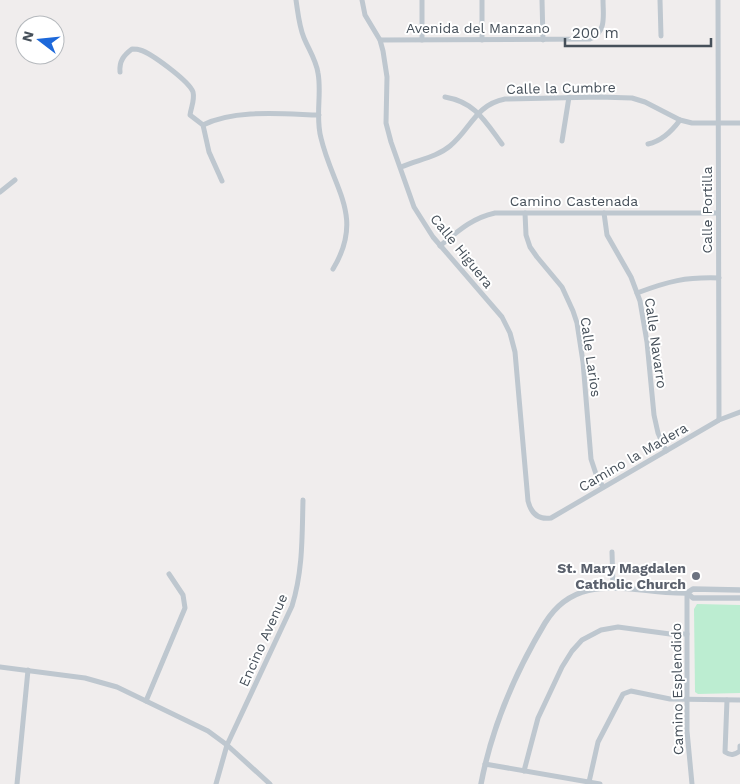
<svg xmlns="http://www.w3.org/2000/svg" width="740" height="784" viewBox="0 0 740 784" font-family="'Work Sans',sans-serif">
	<style>
		.green { fill: #bcedd1 }
		.lines { fill: none; stroke-linecap: round; stroke-linejoin: round }
		.minor { stroke: #bec7cf; stroke-width: 5 }
		.tertiary { stroke: #bec7cf; stroke-width: 5.5 }
		.worship-dot { fill: #6b7280; stroke: #fff; stroke-width: 2 }
		.labels { text-anchor: middle; dominant-baseline: central; stroke-width: 4; stroke-linejoin: round; paint-order: stroke }
		.street-label { font-size: 14px; fill: #46505a; stroke: #fff }
		.worship-label { font-size: 14px; font-weight: bold; fill: #5b616d; stroke: #fff; text-anchor: end }
	</style>
	<rect width="100%" height="100%" fill="#f0eded"/>
	<!-- green -->
	<polygon class="green" points="697,604 740,605 740,693 698,694 695,692 694,609"/>
	<g class="lines">
		<!-- minor -->
		<g class="minor">
			<path d="M 296,0 C 298,13 299,26 304,38 C 309,50 316,60 318,73 C 322,94 315,117 321,138 C 333,189 365,216 333,269"/>
			<path d="M 362,0 L 365,15 L 380,40 L 383,51 L 387,77 L 386,123 L 391,142 L 414,207 L 433,237 L 502,317 L 510,333 L 515,352 L 528,501 C 531,513 538,520 551,518 L 719,420 L 740,412"/>
			<polyline points="422,0 422,40"/>
			<polyline points="482,0 482,40"/>
			<polyline points="542,0 543,40"/>
			<polyline points="660,0 661,36"/>
			<polyline points="718,0 719,420"/>
			<path d="M 380,40 L 590,39 C 607,32 603,15 603,0"/>
			<path d="M 120,72 C 119,61 124,55 132,49 C 134,49 138,49 140,50 C 151,53 189,81 193,92 C 195,100 191,107 190,115 L 203,125 L 209,152 L 222,181"/>
			<path d="M 445,97 C 475,102 485,121 502,144"/>
			<path d="M 203,125 C 235,109 283,114 319,115"/>
			<polyline points="562,141 569,97"/>
			<path d="M 648,144 C 662,141 672,131 680,120"/>
			<path d="M 401,167 C 417,160 437,157 450,146 C 471,129 475,105 505,99 L 599,97 L 632,98 L 645,102 L 680,120 L 692,123 L 740,123"/>
			<polyline points="0,192 15,180"/>
			<polyline points="525,213 526,235 530,247 537,257 562,287 573,311 577,323 583,362 591,459 596,474 603,487"/>
			<polyline points="604,213 607,235 631,277 640,301 647,342 654,415 658,433 666,451"/>
			<path d="M 440,246 C 458,231 472,218 495,213 L 718,213"/>
			<path d="M 637,293 C 669,281 685,277 719,278"/>
			<polyline points="612,552 613,587"/>
			<polyline points="687,593 687,731 692,784"/>
			<polyline points="0,667 85,678 117,687 208,731 227,745 270,784"/>
			<path d="M 727,700 L 725,752 C 731,756 734,755 740,751 L 740,746"/>
			<polyline points="146,701 185,608 183,595 169,574"/>
			<polyline points="485,764 600,784"/>
			<polyline points="524,771 538,718 562,667 572,651 582,640 601,630 618,627 670,634 687,634"/>
			<polyline points="589,782 598,742 623,694 631,691 670,699 740,700"/>
			<polyline points="17,784 28,670"/>
			<path d="M 216,784 L 227,745 L 292,606 C 303,571 302,536 303,500"/>
		</g>
		<!-- tertiary -->
		<g class="tertiary">
			<polyline points="687,593 693,589 740,590"/>
			<path d="M 481,784 C 492,726 515,673 545,623 C 569,584 604,586 644,590 C 659,592 673,593 687,593 L 693,598 L 740,598"/>
		</g>
	</g>
	<!-- markers -->
	<circle class="worship-dot" cx="696" cy="576" r="5"/>
	<g class="labels">
		<!-- street labels -->
		<g class="street-label">
			<text x="478" y="28">Avenida del Manzano</text>
			<text transform="translate(561 88) rotate(-1)">Calle la Cumbre</text>
			<text x="574" y="201">Camino Castenada</text>
			<text transform="translate(707 210) rotate(-90)">Calle Portilla</text>
			<text transform="translate(462 251) rotate(51)">Calle Higuera</text>
			<text transform="translate(656 343) rotate(82)">Calle Navarro</text>
			<text transform="translate(591 357) rotate(82)">Calle Larios</text>
			<text transform="translate(633 457) rotate(-30)">Camino la Madera</text>
			<text transform="translate(263 640) rotate(-66)">Encino Avenue</text>
			<text transform="translate(677 689) rotate(-91)">Camino Esplendido</text>
		</g>
		<!-- worship labels -->
		<g class="worship-label">
			<text x="686" y="568">St. Mary Magdalen<tspan x="686" dy="16">Catholic Church</tspan></text>
		</g>
	</g>
	<!-- north arrow -->
	<g transform="translate(40 40) rotate(286)"><circle r="24" fill="#ffffff" stroke="#b5b9bd"/>
	<path d="M0-4L9 19L0 12L-9 19Z" fill="#1d68da"/>
	<text y="-8" font-size="14" font-weight="bold" text-anchor="middle" fill="#46505a">N</text>
	</g>
	<!-- scale -->
	<path d="M565 38v8h146v-8" fill="none" stroke="#46505a" stroke-width="2.5"/>
	<text x="572" y="38" font-size="15" fill="#46505a" stroke="#ffffff" stroke-width="4" paint-order="stroke">200 m</text>
</svg>
